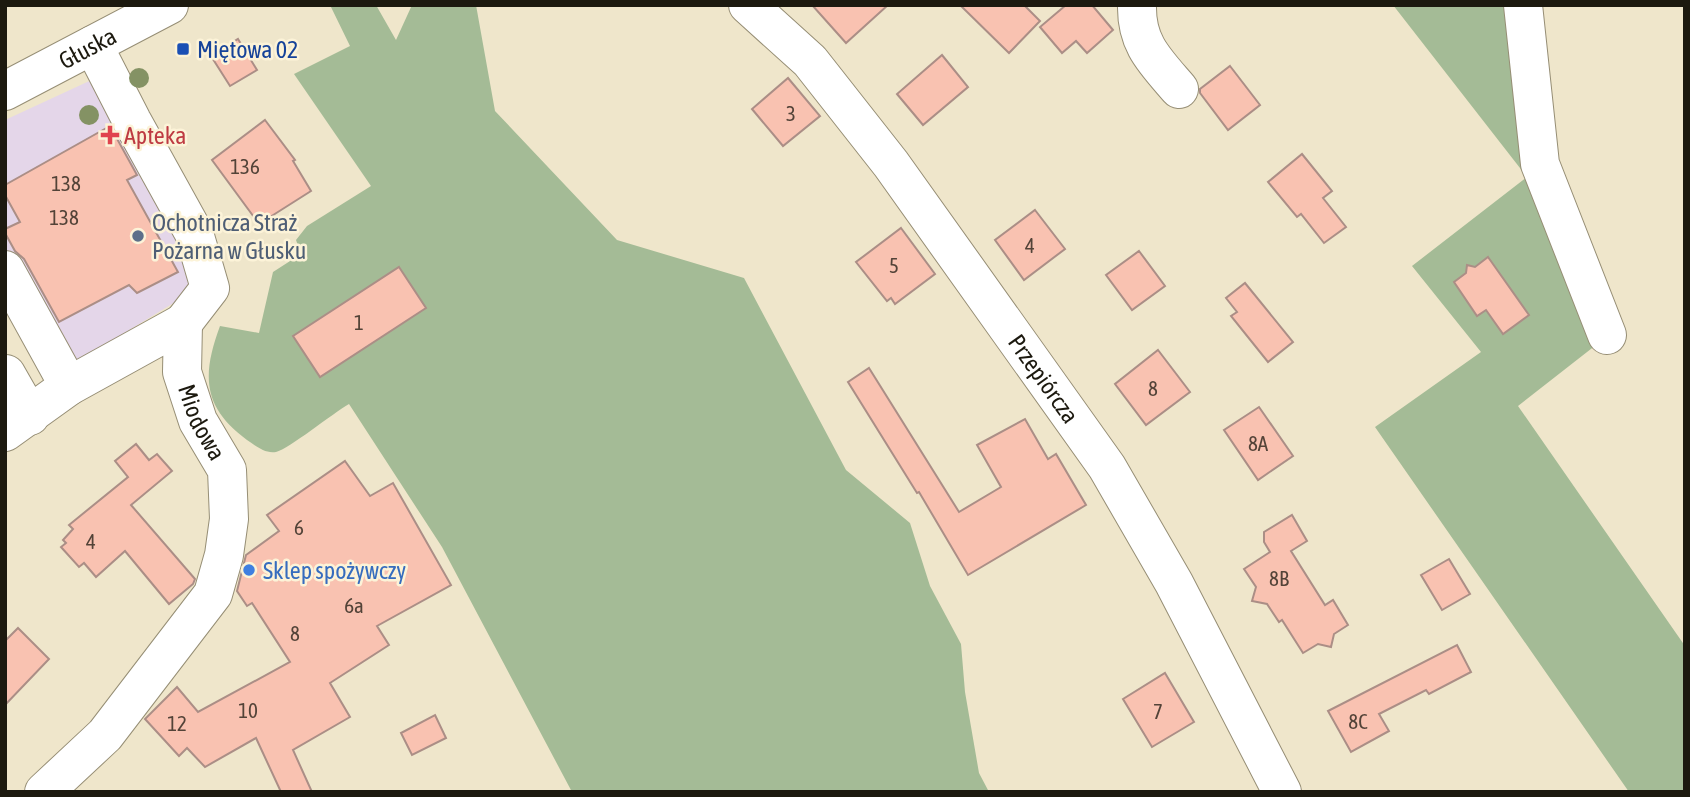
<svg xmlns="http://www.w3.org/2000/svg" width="1690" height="797" viewBox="0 0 1690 797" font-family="'Asap Condensed',sans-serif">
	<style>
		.commercial { fill: #e4d6e9 }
		.grass { fill: #a4bb96 }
		.building { fill: #f9c2b1; stroke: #ab8e86; stroke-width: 2 }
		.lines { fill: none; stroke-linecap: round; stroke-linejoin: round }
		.minor-casing { stroke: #968e75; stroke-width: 40 }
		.minor { stroke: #fff; stroke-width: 38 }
		.tree { fill: #849264 }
		.transit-dot { fill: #1a4fb4; stroke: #fcf3d8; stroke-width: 2.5 }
		.health-dot { fill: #e0444e; stroke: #fcf3d8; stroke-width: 2.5 }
		.service-dot { fill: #5c6f8a; stroke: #fcf3d8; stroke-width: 2.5 }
		.shop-dot { fill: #3f7fe0; stroke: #fcf3d8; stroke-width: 2.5 }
		.labels { text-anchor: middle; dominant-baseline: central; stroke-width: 5; stroke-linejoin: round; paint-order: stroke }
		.number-label { font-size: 21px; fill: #534338 }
		.street-label { font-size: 24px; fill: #1c190f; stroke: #fcf3d8 }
		.transit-label { font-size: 24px; fill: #164399; stroke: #fcf3d8; text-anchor: start }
		.health-label { font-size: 24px; fill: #be3a42; stroke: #fcf3d8; text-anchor: start }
		.service-label { font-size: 24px; fill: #4e5e75; stroke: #fcf3d8; text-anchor: start }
		.shop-label { font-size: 24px; fill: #366cbe; stroke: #fcf3d8; text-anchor: start }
	</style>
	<rect width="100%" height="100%" fill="#efe6cb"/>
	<!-- commercial -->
	<polygon class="commercial" points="98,77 189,253 190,293 67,368 5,247 5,120"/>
	<!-- grass -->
	<g class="grass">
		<path d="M 330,5 L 376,5 L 396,40 L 412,5 L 476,5 L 495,111 L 617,240 L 744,278 L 846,470 L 910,523 L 930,586 L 961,644 L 965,692 L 979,773 L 989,792 L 572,792 L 442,547 L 349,404 C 333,413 289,449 276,452 C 265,454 256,446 247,440 C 202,407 202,375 220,326 L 259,333 L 273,272 L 301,254 L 296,240 L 307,226 L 371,186 L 294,74 L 350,46 Z"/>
		<polygon points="1393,5 1521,5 1596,345 1518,406 1685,646 1685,792 1629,792 1375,427 1481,352 1412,266 1527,177"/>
	</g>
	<!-- building -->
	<g class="building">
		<polygon points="812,5 888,5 846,43"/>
		<polygon points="960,5 1024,5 1040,21 1009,53"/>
		<polygon points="1066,5 1092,5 1113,30 1087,53 1076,41 1062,53 1040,27"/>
		<polygon points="238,39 257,70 230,86 211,56"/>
		<polygon points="942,55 968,87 923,125 897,94"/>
		<polygon points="1230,66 1260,105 1228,130 1200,93 1200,89"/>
		<polygon points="788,78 820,116 783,146 752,109"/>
		<polygon points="265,120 295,160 293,161 311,191 259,224 212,160"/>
		<polygon points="110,126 137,175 127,180 178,272 137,293 129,285 59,322 24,259 15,251 5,233 5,229 20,222 5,195 5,185"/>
		<polygon points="1302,154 1332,191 1323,198 1346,227 1324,243 1301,214 1297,217 1268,182"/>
		<polygon points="1035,210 1065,249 1024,280 995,240"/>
		<polygon points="901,228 935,274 895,304 891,298 887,301 856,262"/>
		<polygon points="1139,251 1165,286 1132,310 1106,275"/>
		<polygon points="1488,257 1529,315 1503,334 1486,310 1477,316 1454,282 1466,273 1467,265 1475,267"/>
		<polygon points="399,267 426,308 320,377 293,336"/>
		<polygon points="1245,283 1293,342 1268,362 1231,316 1237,312 1226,298"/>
		<polygon points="1158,350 1190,392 1146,425 1115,384"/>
		<polygon points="869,368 959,512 1001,487 977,445 1025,419 1048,459 1056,454 1086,505 968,575 919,492 917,493 848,382"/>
		<polygon points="1259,407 1293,456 1258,480 1224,430"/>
		<polygon points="136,444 149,460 157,454 172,471 131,505 195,579 193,584 169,604 125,551 96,577 84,563 79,567 61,547 66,543 63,540 73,529 69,525 128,477 115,461"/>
		<polygon points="345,461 370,496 393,483 451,585 377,626 389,645 330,683 350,717 293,750 312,792 281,792 256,738 205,767 187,748 179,756 145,719 177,687 198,712 290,662 252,603 247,606 237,591 246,555 279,531 267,515"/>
		<polygon points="1292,515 1307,541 1291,551 1325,605 1333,600 1348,625 1334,634 1331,647 1318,644 1303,653 1282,620 1279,622 1267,604 1252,601 1256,587 1244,569 1270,552 1264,542 1264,532"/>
		<polygon points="1449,559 1470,594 1442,610 1421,575"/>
		<polygon points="18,628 49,659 5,705 5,641"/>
		<polygon points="1457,645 1471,672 1429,694 1426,690 1379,714 1389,731 1351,752 1328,711"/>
		<polygon points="1165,673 1194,722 1152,747 1123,699"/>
		<polygon points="435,715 446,738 412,755 401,733"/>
	</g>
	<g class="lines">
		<!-- minor casing -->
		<g class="minor-casing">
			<g id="minor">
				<path id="s1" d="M 748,5 L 810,61 L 891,164 L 1107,467 L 1174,583 L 1282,792"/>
				<path d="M 1137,5 C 1136,44 1155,61 1179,89"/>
				<polyline points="1523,5 1540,164 1607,335"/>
				<polyline points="93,45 132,121 194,233 210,288 183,323"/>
				<path id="s2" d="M 5,91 L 169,5"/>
				<polyline points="5,270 69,386"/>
				<polyline points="6,374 30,416"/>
				<path id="s3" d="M 5,432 L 69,386 L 183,323 L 182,372 L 198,421 L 227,470 L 229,519 L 224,555 L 213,594 L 105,735 L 44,792"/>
			</g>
		</g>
		<!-- minor -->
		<use href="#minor" class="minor"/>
	</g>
	<!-- trees -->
	<g class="tree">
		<circle cx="139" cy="78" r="10"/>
		<circle cx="89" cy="115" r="10"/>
	</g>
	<!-- markers -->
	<rect class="transit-dot" x="176" y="42" width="14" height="14" rx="3.5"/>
	<path class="health-dot" d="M106.5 124.5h7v7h7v7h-7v7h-7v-7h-7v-7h7z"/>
	<circle class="service-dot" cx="138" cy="236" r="7"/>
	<circle class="shop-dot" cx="249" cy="570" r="7"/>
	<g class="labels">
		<!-- number labels -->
		<g class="number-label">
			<text x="791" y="113">3</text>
			<text x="245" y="166">136</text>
			<text x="66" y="183">138</text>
			<text x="64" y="217">138</text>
			<text x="1030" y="245">4</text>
			<text x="894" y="265">5</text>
			<text x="359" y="322">1</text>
			<text x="1153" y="388">8</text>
			<text x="1258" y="443">8A</text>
			<text x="299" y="527">6</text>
			<text x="91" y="541">4</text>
			<text x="1279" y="578">8B</text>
			<text x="354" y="605">6a</text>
			<text x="295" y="633">8</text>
			<text x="248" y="710">10</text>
			<text x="1158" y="711">7</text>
			<text x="1358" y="721">8C</text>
			<text x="177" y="723">12</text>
		</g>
		<!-- street labels -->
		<g class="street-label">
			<text stroke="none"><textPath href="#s2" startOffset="93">Głuska</textPath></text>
			<text stroke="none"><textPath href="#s1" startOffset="478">Przepiórcza</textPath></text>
			<text stroke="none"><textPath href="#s3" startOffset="312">Miodowa</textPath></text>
		</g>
		<!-- transit labels -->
		<g class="transit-label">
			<text x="197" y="49">Miętowa 02</text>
		</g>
		<!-- health labels -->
		<g class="health-label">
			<text x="124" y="135">Apteka</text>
		</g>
		<!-- service labels -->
		<g class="service-label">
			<text x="152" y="222">Ochotnicza Straż<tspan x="152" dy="28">Pożarna w Głusku</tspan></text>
		</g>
		<!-- shop labels -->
		<g class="shop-label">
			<text x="263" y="570">Sklep spożywczy</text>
		</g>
	</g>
	<!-- border -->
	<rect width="1690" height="797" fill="none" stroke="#1c190f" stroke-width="14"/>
</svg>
